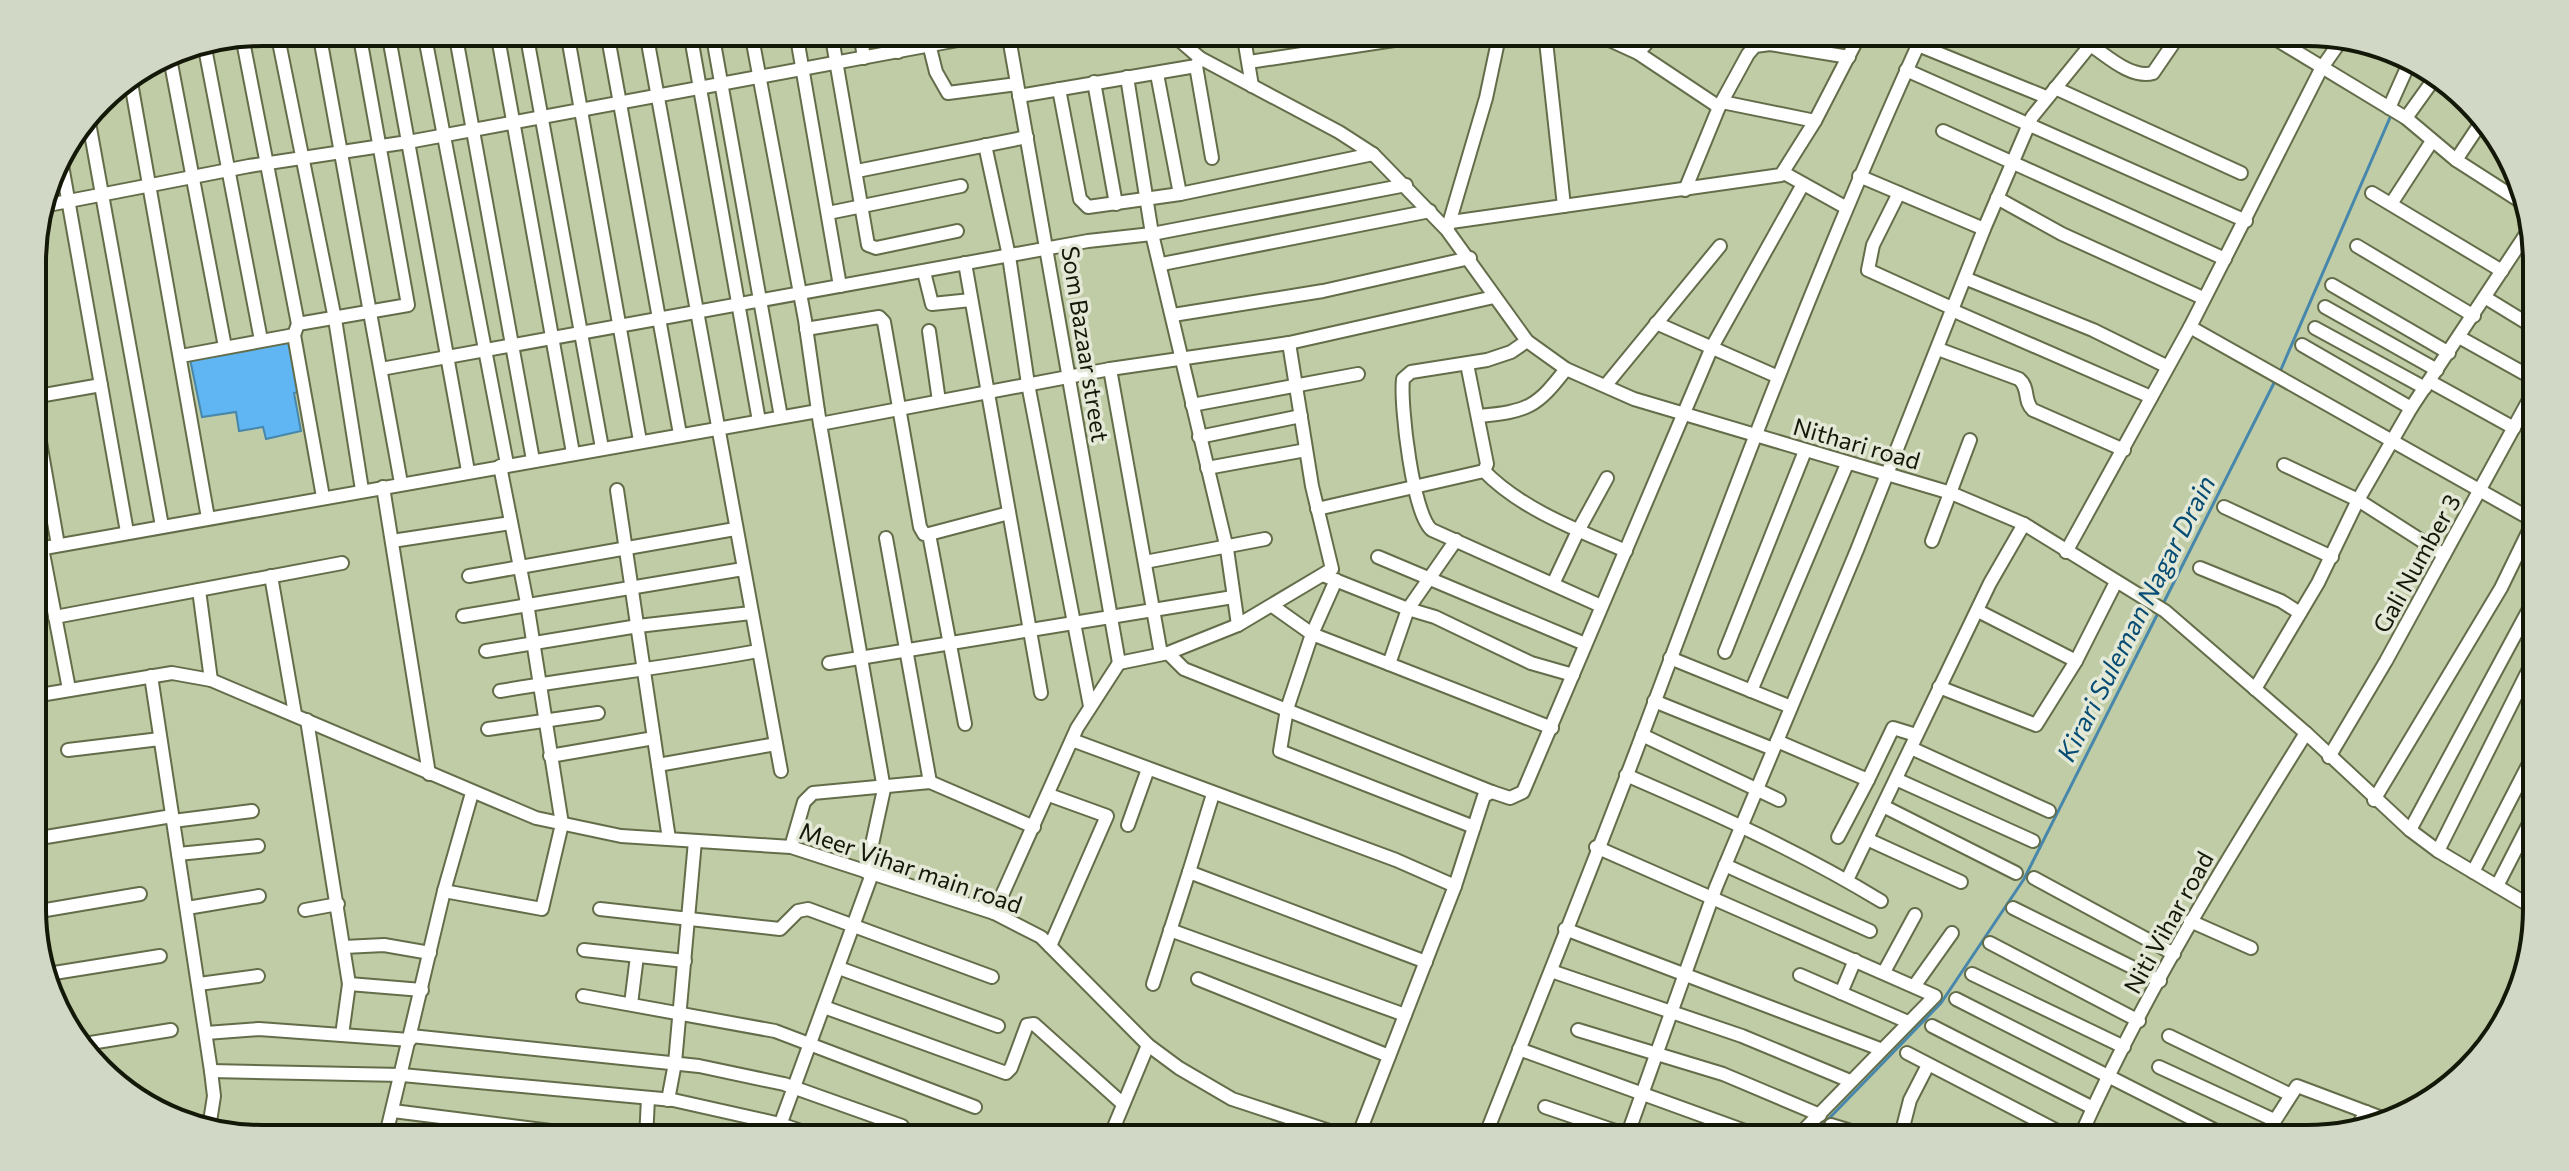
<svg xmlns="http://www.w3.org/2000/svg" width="2569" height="1171" viewBox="0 0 2569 1171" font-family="Commissioner,sans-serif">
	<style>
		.water { fill: #5fb6f2; stroke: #4887ac; stroke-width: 2 }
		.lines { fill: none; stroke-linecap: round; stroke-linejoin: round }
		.stream { stroke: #4887ac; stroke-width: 3 }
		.minor-casing { stroke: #636d4a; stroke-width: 16 }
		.minor { stroke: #fff; stroke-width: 12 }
		.labels { text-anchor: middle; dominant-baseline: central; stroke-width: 7; stroke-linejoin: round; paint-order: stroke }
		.street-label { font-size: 24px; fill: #141809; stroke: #e3e9d6 }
		.water-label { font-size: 26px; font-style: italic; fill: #054b73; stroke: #e3e9d6 }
		.rim { fill: none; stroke: #141809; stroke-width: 4 }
	</style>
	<rect width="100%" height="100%" fill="#c0cca5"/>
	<!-- water -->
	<polygon class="water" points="293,335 303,391 294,393 301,431 266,439 263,427 239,431 236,412 202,417 189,354"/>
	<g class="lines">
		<!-- stream -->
		<g class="stream">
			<polyline points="2279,374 2392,113"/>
			<polyline points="2162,606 2275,381"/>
			<polyline points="1809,1139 1941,1003 2024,879 2158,613"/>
		</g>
		<!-- minor casing -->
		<g class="minor-casing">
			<g id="minor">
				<polyline points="277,32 335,319 362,490"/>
				<polyline points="319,32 401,483"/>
				<polyline points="388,32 468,471"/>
				<polyline points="424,32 507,464"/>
				<polyline points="455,32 533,460"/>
				<polyline points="497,32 573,453"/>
				<polyline points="526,32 602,448"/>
				<polyline points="567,32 640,441"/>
				<polyline points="607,32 680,434"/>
				<polyline points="646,32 781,771"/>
				<polyline points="690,32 759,421"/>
				<polyline points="712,32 781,417"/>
				<polyline points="751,32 805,320 818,411"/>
				<polyline points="796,32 840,286"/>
				<polyline points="831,32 868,245 876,248 957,231"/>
				<polyline points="860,32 864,58"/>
				<polyline points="894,32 898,52"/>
				<polyline points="926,32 936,72 948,93 1017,84"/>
				<polyline points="1008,32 1119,663"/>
				<polyline points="1170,32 1200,58 1339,132 1373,154 1447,230 1527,341 1566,369 1634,399 1951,493 2024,524 2165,611 2306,733 2410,830 2438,851 2537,910"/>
				<polyline points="1243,32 1252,86"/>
				<polyline points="1545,32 1564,206"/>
				<polyline points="1592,32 1638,53 1719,107"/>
				<polyline points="2264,32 2406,118 2456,160 2523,203"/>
				<polyline points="2050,33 2057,32"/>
				<polyline points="242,36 298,324"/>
				<polyline points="1009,36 1032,32"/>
				<polyline points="204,43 261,340"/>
				<polyline points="1770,44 1849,57"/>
				<polyline points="1918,45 2046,97"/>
				<path d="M 2092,46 C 2108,57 2132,79 2153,73 L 2181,32"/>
				<polyline points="169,53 225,347"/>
				<polyline points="1638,53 1656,32"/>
				<polyline points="1249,62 1447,32"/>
				<polyline points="1196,66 1212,158"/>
				<polyline points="1906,70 2246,221"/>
				<polyline points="1157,74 1180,194"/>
				<polyline points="130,77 208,518"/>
				<polyline points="1127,77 1152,234 1227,549 1238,625"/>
				<polyline points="1094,82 1116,204"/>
				<polyline points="2055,88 2241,173"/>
				<polyline points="1059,89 1080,199 1088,207 1180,194 1373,154"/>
				<polyline points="1019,96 1196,66 1200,58"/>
				<polyline points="1722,102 1815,121"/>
				<polyline points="2389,108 2410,61"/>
				<polyline points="88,117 162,526"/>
				<polyline points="2406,118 2434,79"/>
				<polyline points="1943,131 2225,259"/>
				<polyline points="985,145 1009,256 1028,384 1090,706"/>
				<polyline points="60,154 127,532"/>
				<polyline points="2456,160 2484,118"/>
				<polyline points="857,171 1027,137"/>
				<polyline points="1784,173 1845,207"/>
				<polyline points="1859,176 1984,229"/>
				<polyline points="1685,190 1719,107 1748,54 1755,46 1770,44 1776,32"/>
				<polyline points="1899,193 1873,245 1868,270 1954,309"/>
				<polyline points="2372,193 2502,271"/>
				<polyline points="1997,198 2062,234 2203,298"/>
				<polyline points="2391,204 2432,141"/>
				<polyline points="43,206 249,166 408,142 1001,32"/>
				<polyline points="828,213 961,186"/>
				<polyline points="1451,222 1781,175 1815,121 1861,32"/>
				<polyline points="1448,227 1486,98 1500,32"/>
				<polyline points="2357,246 2474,316"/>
				<polyline points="965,263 1041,693"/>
				<polyline points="1162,264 1430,211"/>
				<polyline points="924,272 932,304 971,300"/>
				<polyline points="1967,279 2093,330 2166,366"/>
				<polyline points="2332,285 2449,353"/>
				<polyline points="2486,298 2535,328"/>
				<polyline points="2325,307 2437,370"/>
				<polyline points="1954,311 2151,397"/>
				<polyline points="1173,315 1323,291 1470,258"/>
				<polyline points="1656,323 1776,376"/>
				<polyline points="2190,327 2536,522"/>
				<polyline points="2315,328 2425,388"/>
				<polyline points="806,329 879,317 884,322 920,527 924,534 929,534 965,724"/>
				<polyline points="929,331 939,401"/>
				<polyline points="294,335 323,497"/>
				<polyline points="2459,337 2536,380"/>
				<path d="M 1527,341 L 1511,352 L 1487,360 L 1411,372 L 1403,379 C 1400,405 1413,516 1432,530 L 1601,606"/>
				<polyline points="2302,345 2411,408"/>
				<path d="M 1938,349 L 2019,379 C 2030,388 2023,401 2033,410 L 2124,450"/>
				<polyline points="181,356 294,335 298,324 408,305 359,32"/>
				<polyline points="381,369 1088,241 1152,234 1406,185"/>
				<polyline points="1110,369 1161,654"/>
				<polyline points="2429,381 2514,428"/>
				<polyline points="1606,385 1720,246"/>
				<polyline points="33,397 101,385"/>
				<polyline points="33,402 58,545"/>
				<polyline points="1192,405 1358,374"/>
				<path d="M 1479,416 C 1528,411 1536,408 1566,369"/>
				<polyline points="820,424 884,789 866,872"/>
				<polyline points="1199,437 1301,416"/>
				<polyline points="2284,465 2358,500 2444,555"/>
				<polyline points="1207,468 1306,450"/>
				<path d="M 1484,471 C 1521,509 1577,530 1626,551"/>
				<polyline points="383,487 429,774"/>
				<polyline points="617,490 669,839"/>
				<polyline points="2224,507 2332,557"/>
				<polyline points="1317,509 1484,471 1487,464 1467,364"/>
				<polyline points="929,534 1009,513"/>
				<polyline points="886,538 930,782"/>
				<polyline points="1456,540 1408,609 1435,617 1531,663 1573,675"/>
				<polyline points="392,541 511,523"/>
				<polyline points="1932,541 1970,440"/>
				<polyline points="42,548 69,689"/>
				<polyline points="33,550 818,411 820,424 1110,369 1289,343 1494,297"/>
				<polyline points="2066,552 2190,327 2321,69 2342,39"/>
				<polyline points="1378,557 1585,644"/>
				<polyline points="1145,562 1265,539"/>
				<polyline points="2200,568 2281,601 2300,613"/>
				<polyline points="271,576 295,714"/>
				<polyline points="469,576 735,529"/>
				<polyline points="1325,576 1408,609 1389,664 1552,728"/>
				<polyline points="1336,580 1312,634 1389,664"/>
				<polyline points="1553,584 1578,531 1607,478"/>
				<polyline points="199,590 211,680"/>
				<polyline points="1274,607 1312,634 1287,709 1280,751 1474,827"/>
				<polyline points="1978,611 2076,661"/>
				<polyline points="463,616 743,569"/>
				<polyline points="55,617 342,563"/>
				<polyline points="486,651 638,626 751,613"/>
				<polyline points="1725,652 1805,451"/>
				<polyline points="1168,653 1184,669 1492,792"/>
				<polyline points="1670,658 1791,707"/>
				<polyline points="829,663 1233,597"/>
				<polyline points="1119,663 1168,653 1238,625 1332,569 1312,486 1289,343"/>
				<polyline points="151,676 211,1071 214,1096 209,1128"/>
				<polyline points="1939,687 2036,725 2076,661 2116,582"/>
				<polyline points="2255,689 2318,583 2358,500 2411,408 2532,225"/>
				<path d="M 500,691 C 586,676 672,667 758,651"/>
				<polyline points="1751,691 1847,464"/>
				<polyline points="34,696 172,673 211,680 536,818 621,836 791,847 994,913 1041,937 1148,1045 1179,1068 1232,1099 1354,1139"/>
				<polyline points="1654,701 1773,749"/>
				<polyline points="307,720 349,984 342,1035"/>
				<polyline points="488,729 598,713"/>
				<polyline points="1642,735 1779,800"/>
				<polyline points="1072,740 1396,860 1455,886 1484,796 1492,792 1510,798 1523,792 1712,347 1802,186"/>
				<polyline points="1777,741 1868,780 1893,728 1916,735"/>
				<polyline points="1911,748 2049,811"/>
				<polyline points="68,750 160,739"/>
				<polyline points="550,756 654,738"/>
				<polyline points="2329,757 2386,661 2536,387"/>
				<polyline points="658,765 776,744"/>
				<path d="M 1626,775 C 1714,813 1799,851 1881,901"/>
				<polyline points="1898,780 2033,841"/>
				<polyline points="1213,794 1189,872 1426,962"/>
				<polyline points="1049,795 1107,816 1050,946"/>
				<polyline points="2374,800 2501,588 2536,516"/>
				<polyline points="1885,807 2016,873"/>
				<polyline points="173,821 252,811"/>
				<polyline points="1128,825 1148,769"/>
				<polyline points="2410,830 2536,596"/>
				<polyline points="1838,837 1868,780"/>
				<polyline points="34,839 172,816"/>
				<polyline points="1869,840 1961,882"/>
				<polyline points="791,847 804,802 813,793 930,782 1034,827"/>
				<polyline points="1596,847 1935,996 1795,1139"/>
				<polyline points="2438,851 2536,655"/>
				<polyline points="178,854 258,846"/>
				<polyline points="1725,865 1870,931"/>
				<polyline points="2473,872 2537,748"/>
				<polyline points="2034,878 2174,954"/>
				<polyline points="1847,880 1990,583 2024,524"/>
				<polyline points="2497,886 2537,808"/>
				<polyline points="444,891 542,909 562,824 527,603 500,466"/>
				<polyline points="2528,905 2537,886"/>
				<polyline points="187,908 259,896"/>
				<polyline points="2013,908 2160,981"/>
				<polyline points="600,909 780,929 798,911 808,909 992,977"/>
				<polyline points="305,910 338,904"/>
				<polyline points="34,912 140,894"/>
				<polyline points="994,913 1077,728 1119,663"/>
				<polyline points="2190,921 2251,948"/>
				<polyline points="1565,929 1880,1049"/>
				<polyline points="1170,930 1405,1015"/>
				<polyline points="1990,943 2139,1021"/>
				<polyline points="344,947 384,945 430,953"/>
				<polyline points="584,950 685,961"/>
				<polyline points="839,968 998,1026"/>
				<polyline points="1551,971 1742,1036 1850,1081"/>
				<polyline points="1884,972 1915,915"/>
				<polyline points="48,974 160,956"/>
				<polyline points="1972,974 2124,1047"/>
				<polyline points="1800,975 1908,1022"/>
				<polyline points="1198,979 1389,1056"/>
				<polyline points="199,984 258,976"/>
				<polyline points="349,984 422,990"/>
				<polyline points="1153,984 1189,872"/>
				<polyline points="1915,985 1952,933"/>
				<polyline points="1841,993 1855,960"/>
				<polyline points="583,996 775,1031 975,1107"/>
				<polyline points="1956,999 2232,1139"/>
				<polyline points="631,1004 637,956"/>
				<polyline points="824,1007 1006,1073 1011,1068 1027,1025 1034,1024 1123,1104"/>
				<polyline points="1932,1026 2093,1108"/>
				<polyline points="1578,1030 1723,1074 1820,1115"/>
				<polyline points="206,1033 259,1029 410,1040"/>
				<polyline points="411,1036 699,1066 784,1084 902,1126"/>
				<polyline points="2169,1036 2289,1094"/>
				<polyline points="78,1045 171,1030"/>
				<polyline points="1519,1049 1767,1139"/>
				<polyline points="1907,1053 2073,1139"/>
				<polyline points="2159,1067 2274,1120"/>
				<polyline points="211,1071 402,1075 673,1100 780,1124 825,1139"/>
				<polyline points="668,1100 675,1063 695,841"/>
				<polyline points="1545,1107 1639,1139"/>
				<polyline points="393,1111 614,1139"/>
				<polyline points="186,1124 210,1122"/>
				<polyline points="1831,1125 1877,1139"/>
				<polyline points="2357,1127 2366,1112"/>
				<polyline points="1110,1135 1130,1139"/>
				<polyline points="385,1139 444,891 472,793"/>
				<polyline points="646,1139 648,1098"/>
				<polyline points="775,1139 872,874"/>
				<polyline points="1109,1139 1148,1045"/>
				<polyline points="1357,1139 1455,886"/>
				<path d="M 1484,1139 C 1537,1004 1592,869 1643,733 C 1731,497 1819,262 1924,32"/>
				<polyline points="1626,1139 1716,887 1857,550 1984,229 2032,117 2101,32"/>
				<polyline points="1900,1139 1910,1100 1928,1065"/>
				<path d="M 2079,1139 C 2142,997 2224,864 2306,733"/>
				<polyline points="2263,1139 2297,1086 2382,1118"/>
			</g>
		</g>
		<!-- minor -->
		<use href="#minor" class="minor"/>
	</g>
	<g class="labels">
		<!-- street labels -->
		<g class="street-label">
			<text transform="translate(1086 344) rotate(81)">Som Bazaar street</text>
			<text transform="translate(1857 443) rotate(16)">Nithari road</text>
			<text transform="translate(2416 563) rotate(-61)">Gali Number 3</text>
			<text transform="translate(911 867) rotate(19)">Meer Vihar main road</text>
			<text transform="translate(2168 922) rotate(-61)">Niti Vihar road</text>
		</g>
		<!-- water labels -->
		<g class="water-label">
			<text transform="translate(2135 618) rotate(-63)">Kirari Suleman Nagar Drain</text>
		</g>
	</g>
	<!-- crop -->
	<path d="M0 0H2569V1171H0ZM262 46H2307A216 216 0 0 1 2523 262V909A216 216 0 0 1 2307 1125H262A216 216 0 0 1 46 909V262A216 216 0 0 1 262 46Z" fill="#d2d8c6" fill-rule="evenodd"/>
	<path class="rim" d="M262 46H2307A216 216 0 0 1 2523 262V909A216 216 0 0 1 2307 1125H262A216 216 0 0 1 46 909V262A216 216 0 0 1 262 46Z"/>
</svg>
